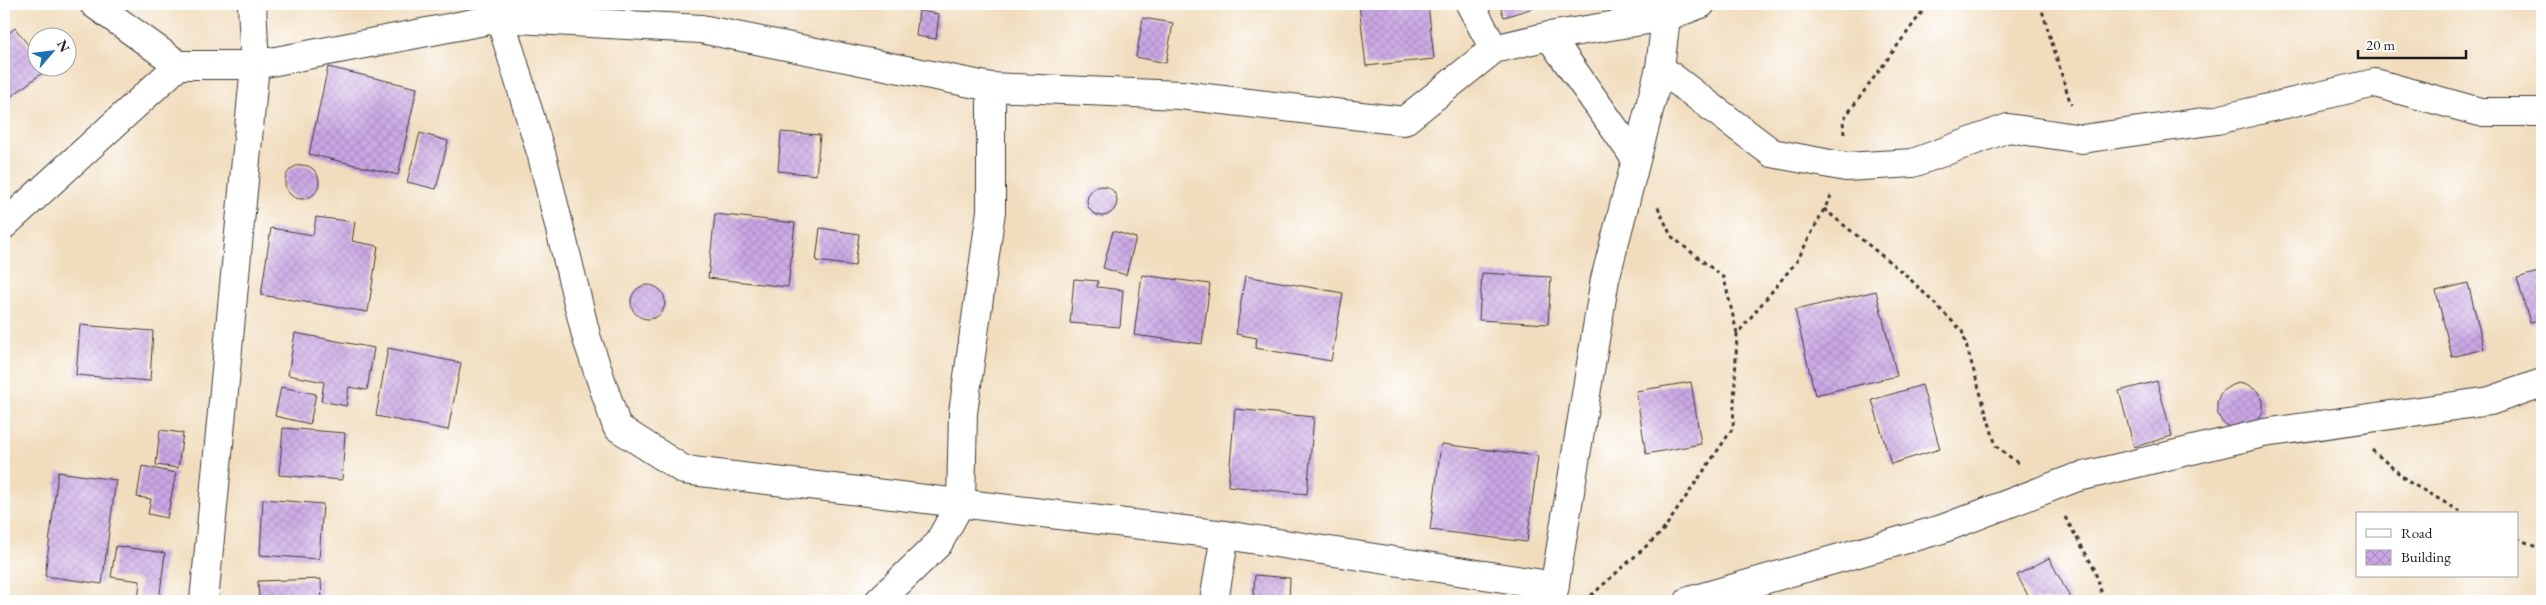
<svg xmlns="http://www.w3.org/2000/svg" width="2546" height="605" viewBox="0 0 2546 605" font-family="'EB Garamond',serif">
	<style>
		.building { fill: url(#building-cross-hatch) }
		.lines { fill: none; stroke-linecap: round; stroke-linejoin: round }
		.street-casing { stroke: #3c3934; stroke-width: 30 }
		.path { stroke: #3c3934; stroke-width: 3; stroke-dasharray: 4 4; stroke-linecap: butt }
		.street { stroke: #fff; stroke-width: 28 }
	</style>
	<defs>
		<pattern id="building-cross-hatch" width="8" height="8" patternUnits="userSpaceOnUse" patternTransform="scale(1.25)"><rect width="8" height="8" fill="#caa7e4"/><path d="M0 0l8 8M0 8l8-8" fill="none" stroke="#ad8fc3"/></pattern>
	</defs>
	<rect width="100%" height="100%" fill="#fff"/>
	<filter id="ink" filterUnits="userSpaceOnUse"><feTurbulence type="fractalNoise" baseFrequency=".02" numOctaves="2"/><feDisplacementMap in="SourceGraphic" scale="10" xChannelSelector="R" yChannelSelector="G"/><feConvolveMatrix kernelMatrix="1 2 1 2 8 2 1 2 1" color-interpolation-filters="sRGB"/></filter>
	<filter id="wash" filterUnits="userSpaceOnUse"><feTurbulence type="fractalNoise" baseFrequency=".0096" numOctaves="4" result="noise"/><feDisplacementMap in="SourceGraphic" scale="20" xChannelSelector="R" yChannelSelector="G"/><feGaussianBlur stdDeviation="1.12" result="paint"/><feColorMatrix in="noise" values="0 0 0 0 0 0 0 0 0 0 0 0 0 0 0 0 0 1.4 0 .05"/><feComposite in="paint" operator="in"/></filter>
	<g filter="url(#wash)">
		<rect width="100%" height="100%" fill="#f1ddbe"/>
		<g id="blocks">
			<!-- building -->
			<g class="building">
				<polygon points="796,4 838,4 838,7"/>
				<polygon points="1359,4 1428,4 1434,59 1366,66"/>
				<polygon points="1499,4 1539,4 1540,6 1504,17"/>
				<polygon points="919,11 939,14 936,39 916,36"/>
				<polygon points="1143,18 1173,23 1166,63 1136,57"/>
				<polygon points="15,28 38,58 38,68 45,68 46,70 4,102 4,37"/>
				<polygon points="328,67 417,88 398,175 309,154"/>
				<polygon points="781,132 820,135 816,175 778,171"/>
				<polygon points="420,133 448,141 436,189 407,182"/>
				<circle cx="302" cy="182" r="17"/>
				<circle cx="1102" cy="201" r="15"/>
				<polygon points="715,214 795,223 788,287 708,278"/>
				<polygon points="316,217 355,222 352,241 378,246 368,312 261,295 271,228 313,235"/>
				<polygon points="820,228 859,234 855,266 816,261"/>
				<polygon points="1113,231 1136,238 1126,275 1103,268"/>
				<polygon points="2542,271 2542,320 2530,323 2517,278"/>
				<polygon points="1482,273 1551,277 1548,324 1479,320"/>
				<polygon points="1142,275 1210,284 1202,344 1134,335"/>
				<polygon points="1245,276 1343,293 1331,361 1255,348 1257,338 1236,334"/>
				<polygon points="1074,279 1098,281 1097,287 1123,290 1120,327 1070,323"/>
				<polygon points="2468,283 2484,349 2452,357 2436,291"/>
				<circle cx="648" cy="302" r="17"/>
				<polygon points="1876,291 1897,376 1815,395 1795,310"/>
				<polygon points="80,325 153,331 150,381 76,375"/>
				<polygon points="295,333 374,348 367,390 349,387 346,406 321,401 324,382 288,375"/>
				<polygon points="388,348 461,363 448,430 376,416"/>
				<polygon points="2157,381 2172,436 2134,447 2119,391"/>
				<polygon points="1691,382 1701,444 1646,454 1636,391"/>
				<polygon points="2239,383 2250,386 2258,392 2263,401 2263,412 2258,421 2230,428 2222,422 2217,412 2217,402 2221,392 2230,386"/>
				<polygon points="1922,385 1940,449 1891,464 1872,400"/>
				<polygon points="281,387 316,394 310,424 275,416"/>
				<polygon points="1235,409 1314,417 1307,494 1228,486"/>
				<polygon points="283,428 345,433 342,480 279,475"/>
				<polygon points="160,430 183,433 178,468 156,465"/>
				<polygon points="1441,444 1538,456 1527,542 1430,530"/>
				<polygon points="142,466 176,473 167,518 148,514 151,499 137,497"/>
				<polygon points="58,472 116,480 102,584 45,576"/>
				<polygon points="263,499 323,504 319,559 260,555"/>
				<polygon points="116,546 165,553 159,601 138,601 140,581 111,577"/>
				<polygon points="2049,558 2072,601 2031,601 2017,575"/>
				<polygon points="1255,575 1290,578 1289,601 1253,601"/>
				<polygon points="321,579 322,601 259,601 258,581"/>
				<polygon points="97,597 133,598 133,601 97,601"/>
			</g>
		</g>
	</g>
	<g filter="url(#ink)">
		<use href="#blocks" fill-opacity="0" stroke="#3c3934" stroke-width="1"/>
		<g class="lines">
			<!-- street casing -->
			<g class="street-casing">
				<g id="street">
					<polyline points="94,4 179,65"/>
					<polyline points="1470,4 1494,49"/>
					<polyline points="500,18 542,156 587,339 617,427 684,470 1225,535 1555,586"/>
					<polyline points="1549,36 1636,159"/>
					<polyline points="1660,68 1772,153 1846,167 1913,163 2008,128 2082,139 2217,120 2375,83 2480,112 2542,112"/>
					<polyline points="4,225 179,65 255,65 500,18 701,29 991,87 1180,95 1404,121 1494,49 1549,36 1666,17 1701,4"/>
					<polyline points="204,601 255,65 252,4"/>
					<polyline points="879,601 938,544 961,502 963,413 991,211 991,87"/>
					<polyline points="1214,601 1225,535"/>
					<polyline points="1552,601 1605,279 1660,68 1666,17"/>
					<polyline points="1689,601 1942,529 2075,478 2264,433 2490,401 2542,383"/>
				</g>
			</g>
			<!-- path -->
			<g class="path">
				<polyline points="2040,4 2071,105"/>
				<polyline points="1844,134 1843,120 1925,8 1931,4"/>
				<polyline points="1658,207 1671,236 1724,278 1737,333"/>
				<polyline points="1824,209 1907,276 1962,331 1996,446 2019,464"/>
				<polyline points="2372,450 2409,482 2465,514"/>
				<polyline points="2065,517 2094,568 2104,601"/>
				<polyline points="2517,538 2542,550"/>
				<polyline points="1585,601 1662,532 1733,428 1737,334 1797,261 1831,196"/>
			</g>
			<!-- street -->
			<use href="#street" class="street"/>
		</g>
	</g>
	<!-- margin -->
	<rect width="2546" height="605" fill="none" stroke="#fff" stroke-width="20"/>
	<!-- legend -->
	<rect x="2356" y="512" width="162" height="65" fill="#ffffff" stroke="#a4a4a4"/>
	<rect x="2366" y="529" width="25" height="8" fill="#ffffff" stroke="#a4a4a4"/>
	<text x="2401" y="538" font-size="15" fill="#1c1c1c">Road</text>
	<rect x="2366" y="550" width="25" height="15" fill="url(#building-cross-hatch)" stroke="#a4a4a4"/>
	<text x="2401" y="562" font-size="15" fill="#1c1c1c">Building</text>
	<!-- north arrow -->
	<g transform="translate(52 52) rotate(62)"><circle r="24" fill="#ffffff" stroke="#a4a4a4"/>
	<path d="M0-4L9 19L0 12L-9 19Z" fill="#1f6fb2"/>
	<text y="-8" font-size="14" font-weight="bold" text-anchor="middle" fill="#1c1c1c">N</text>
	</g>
	<!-- scale -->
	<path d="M2358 50v8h108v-8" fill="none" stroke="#1c1c1c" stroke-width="2.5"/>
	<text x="2366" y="50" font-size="15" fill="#1c1c1c" stroke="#ffffff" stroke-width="4" paint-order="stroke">20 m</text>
</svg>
